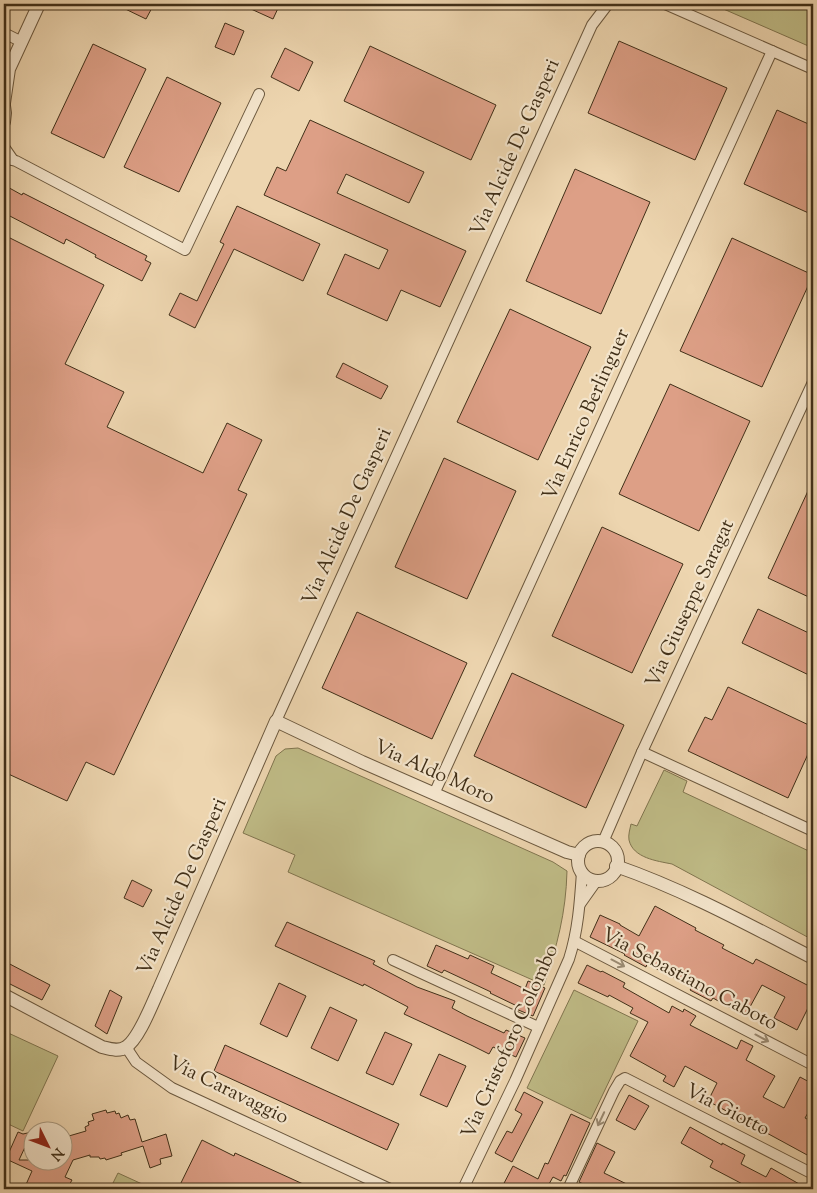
<svg xmlns="http://www.w3.org/2000/svg" width="817" height="1193" viewBox="0 0 817 1193" font-family="'Sorts Mill Goudy',serif">
	<style>
		.green { fill: #bfbb86; stroke: #80754f }
		.building { fill: #dd9f86; stroke: #402f18 }
		.lines { fill: none; stroke-linecap: round; stroke-linejoin: round }
		.minor-casing { stroke: #6b583e; stroke-width: 12 }
		.tertiary-casing { stroke: #6b583e; stroke-width: 14 }
		.minor { stroke: #f3e4cb; stroke-width: 10 }
		.tertiary { stroke: #f3e4cb; stroke-width: 12 }
		.oneway { stroke: #9a8a72 }
		.labels { text-anchor: middle; dominant-baseline: central; stroke-width: 4.5; stroke-linejoin: round; paint-order: stroke }
		.street-label { font-size: 20px; fill: #402f18; stroke: #f3e4cb }
	</style>
	<rect width="100%" height="100%" fill="#edd5af"/>
	<filter id="stains"><feTurbulence type="fractalNoise" baseFrequency=".004" numOctaves="4"/><feColorMatrix values="0 0 0 0 .2 0 0 0 0 .09 0 0 0 0 .02 0 0 0 .5 -.17"/></filter>
	<radialGradient id="worn" r=".72"><stop offset=".6" stop-color="#630" stop-opacity="0"/><stop offset="1" stop-color="#630" stop-opacity=".3"/></radialGradient>
	<!-- green -->
	<g class="green">
		<polygon points="712,4 813,4 813,48"/>
		<path d="M 298,748 L 553,862 L 567,871 C 566,913 557,946 544,985 L 288,872 L 295,855 L 243,833 L 276,756 L 285,749 Z"/>
		<path d="M 664,770 L 687,781 L 683,792 L 813,853 L 813,940 L 672,864 C 657,861 633,858 629,840 C 628,835 630,829 631,824 L 637,826 Z"/>
		<polygon points="574,990 638,1021 591,1119 527,1088"/>
		<polygon points="4,1031 58,1056 23,1131 4,1122"/>
		<polygon points="118,1173 153,1189 110,1189"/>
	</g>
	<!-- building -->
	<g class="building">
		<polygon points="115,4 154,4 146,19"/>
		<polygon points="240,4 280,4 273,19"/>
		<polygon points="225,23 244,31 234,55 215,47"/>
		<polygon points="619,41 727,88 695,160 588,113"/>
		<polygon points="93,44 146,69 104,158 51,133"/>
		<polygon points="370,46 496,105 471,160 344,101"/>
		<polygon points="285,48 313,62 299,91 271,77"/>
		<polygon points="167,77 221,103 179,192 124,167"/>
		<polygon points="777,110 813,126 813,215 744,184"/>
		<polygon points="310,120 424,172 409,203 346,174 337,193 466,251 440,307 401,290 387,321 327,294 345,254 379,269 388,250 264,195 277,167 286,171"/>
		<polygon points="575,169 650,202 601,314 526,281"/>
		<polygon points="4,185 22,195 23,193 147,256 145,260 151,263 142,281 95,257 96,255 66,239 64,244 4,213"/>
		<polygon points="237,206 320,244 303,281 234,249 195,328 169,315 180,293 197,301 224,244 220,242"/>
		<polygon points="4,235 104,285 65,364 124,392 107,427 203,473 227,423 262,440 238,490 247,494 114,775 86,762 67,801 4,772"/>
		<polygon points="732,238 813,275 762,387 680,351"/>
		<polygon points="510,309 591,347 538,460 457,422"/>
		<polygon points="343,363 388,386 381,399 336,377"/>
		<polygon points="670,384 750,421 699,531 619,494"/>
		<polygon points="444,458 516,491 467,599 395,567"/>
		<polygon points="813,480 813,599 768,578"/>
		<polygon points="602,527 683,564 632,673 552,636"/>
		<polygon points="758,609 813,635 813,677 742,643"/>
		<polygon points="357,612 467,663 432,739 322,688"/>
		<polygon points="512,673 624,725 586,808 474,756"/>
		<polygon points="728,687 813,727 813,743 788,798 688,751 705,717 712,720"/>
		<polygon points="132,880 152,890 143,907 124,898"/>
		<polygon points="655,906 696,928 695,930 724,945 722,948 753,964 756,959 813,988 813,998 797,1030 774,1018 785,997 762,985 745,1016 713,998 711,1001 690,990 692,987 647,964 646,967 624,955 625,954 590,937 600,915 620,924 620,925 639,936"/>
		<polygon points="287,922 375,961 373,964 417,987 455,1001 452,1008 467,1016 504,1033 506,1030 525,1038 516,1057 493,1047 489,1054 471,1045 404,1014 408,1007 364,984 363,986 275,946"/>
		<polygon points="436,945 468,959 470,955 494,966 491,973 525,989 528,981 545,988 533,1016 516,1009 517,1006 490,993 491,992 444,970 442,973 427,966"/>
		<polygon points="4,961 50,985 42,1000 4,981"/>
		<polygon points="587,965 601,972 602,971 625,983 623,987 669,1013 672,1006 683,1012 684,1009 696,1016 690,1025 737,1049 741,1040 753,1046 746,1060 775,1076 763,1097 784,1108 800,1077 813,1084 813,1104 805,1118 813,1122 813,1148 809,1156 708,1101 717,1083 685,1066 674,1087 663,1081 666,1076 630,1056 648,1022 630,1013 633,1008 609,995 608,997 578,983"/>
		<polygon points="279,983 306,996 287,1037 260,1024"/>
		<polygon points="110,990 122,997 107,1034 95,1026"/>
		<polygon points="330,1007 357,1020 338,1061 311,1048"/>
		<polygon points="385,1032 412,1044 393,1085 366,1073"/>
		<polygon points="225,1045 399,1124 387,1150 214,1071"/>
		<polygon points="439,1054 466,1066 447,1107 420,1095"/>
		<polygon points="524,1092 543,1102 512,1162 495,1153 507,1131 512,1133 522,1114 515,1110"/>
		<polygon points="629,1095 649,1106 635,1130 616,1120"/>
		<polygon points="106,1110 107,1113 115,1111 116,1114 119,1113 121,1118 128,1115 130,1120 135,1119 142,1142 166,1134 172,1156 160,1159 161,1164 150,1168 143,1146 121,1153 122,1155 106,1160 105,1158 100,1159 99,1157 90,1157 90,1155 73,1160 65,1177 72,1180 67,1189 24,1189 32,1171 6,1159 18,1132 23,1134 32,1132 19,1160 62,1160 62,1138 86,1131 85,1127 89,1125 88,1122 94,1120 92,1114"/>
		<polygon points="571,1114 590,1123 566,1176 564,1175 561,1181 553,1177 549,1184 559,1189 501,1189 513,1166 538,1179 545,1163 548,1164"/>
		<polygon points="690,1127 722,1145 722,1143 745,1155 741,1164 766,1177 771,1168 808,1189 752,1189 710,1167 713,1161 681,1143"/>
		<polygon points="202,1140 234,1156 235,1153 314,1189 178,1189"/>
		<polygon points="597,1143 615,1152 604,1173 637,1189 593,1189 579,1182"/>
	</g>
	<g class="lines">
		<!-- minor casing -->
		<g class="minor-casing">
			<g id="minor">
				<polyline points="665,4 813,69"/>
				<polyline points="4,33 22,42"/>
				<polyline points="4,147 13,160"/>
				<polyline points="4,158 16,161 185,250 259,94"/>
				<polyline points="276,721 592,25 608,4"/>
				<polyline points="642,752 813,831"/>
				<polyline points="434,794 772,51"/>
				<polyline points="603,842 642,752 813,382"/>
				<polyline points="580,904 597,880"/>
				<polyline points="574,941 813,1065"/>
				<polyline points="393,960 538,1027"/>
				<polyline points="126,1047 136,1062 172,1088 390,1189"/>
				<path d="M 463,1189 L 515,1081 L 569,959 C 578,931 580,902 582,872"/>
				<polyline points="568,1189 614,1091 620,1081 625,1078 813,1174"/>
			</g>
		</g>
		<!-- tertiary casing -->
		<g class="tertiary-casing">
			<g id="tertiary">
				<polyline points="4,103 9,69 39,4"/>
				<polyline points="4,106 5,113 4,122"/>
				<circle cx="598" cy="861" r="20"/>
				<path d="M 616,866 C 685,890 749,925 813,958"/>
				<path d="M 4,995 L 102,1047 C 110,1049 119,1052 126,1047 C 139,1039 152,1004 159,989 L 276,721 L 362,762 L 567,852 L 579,855"/>
			</g>
		</g>
		<!-- minor -->
		<use href="#minor" class="minor"/>
		<!-- tertiary -->
		<use href="#tertiary" class="tertiary"/>
	</g>
	<!-- one-way arrows -->
	<defs><path id="oneway-shaft" d="M-6 0H5M1.5-3L5.5 0L1.5 3" fill="none" stroke-width="1.6" stroke-linecap="round" stroke-linejoin="round" transform="scale(1.25)"/></defs>
	<g class="oneway">
		<use href="#oneway-shaft" transform="translate(618 963) rotate(28)"/>
		<use href="#oneway-shaft" transform="translate(762 1038) rotate(28)"/>
		<use href="#oneway-shaft" transform="translate(601 1119) rotate(115)"/>
	</g>
	<g class="labels">
		<!-- street labels -->
		<g class="street-label">
			<text transform="translate(516 148) rotate(-66)">Via Alcide De Gasperi</text>
			<text transform="translate(587 415) rotate(-66)">Via Enrico Berlinguer</text>
			<text transform="translate(348 517) rotate(-66)">Via Alcide De Gasperi</text>
			<text transform="translate(691 604) rotate(-65)">Via Giuseppe Saragat</text>
			<text transform="translate(434 773) rotate(24)">Via Aldo Moro</text>
			<text transform="translate(183 887) rotate(-66)">Via Alcide De Gasperi</text>
			<text transform="translate(689 980) rotate(28)">Via Sebastiano Caboto</text>
			<text transform="translate(511 1042) rotate(-66)">Via Cristoforo Colombo</text>
			<text transform="translate(228 1091) rotate(26)">Via Caravaggio</text>
			<text transform="translate(727 1111) rotate(27)">Via Giotto</text>
		</g>
	</g>
	<!-- margin -->
	<rect width="817" height="1193" fill="none" stroke="#edd5af" stroke-width="20"/>
	<rect x="5" y="5" width="807" height="1183" fill="none" stroke="#402f18" stroke-width="2.5"/>
	<rect x="10" y="10" width="797" height="1173" fill="none" stroke="#402f18"/>
	<!-- north arrow -->
	<g transform="translate(48 1146) rotate(132)"><circle r="24" fill="#f3e4cb" stroke="#ab9c83"/>
	<path d="M0-4L9 19L0 12L-9 19Z" fill="#8f2418"/>
	<text y="-8" font-size="14" font-weight="bold" text-anchor="middle" fill="#402f18">N</text>
	</g>
	<rect width="100%" height="100%" filter="url(#stains)"/>
	<rect width="100%" height="100%" fill="url(#worn)"/>
</svg>
